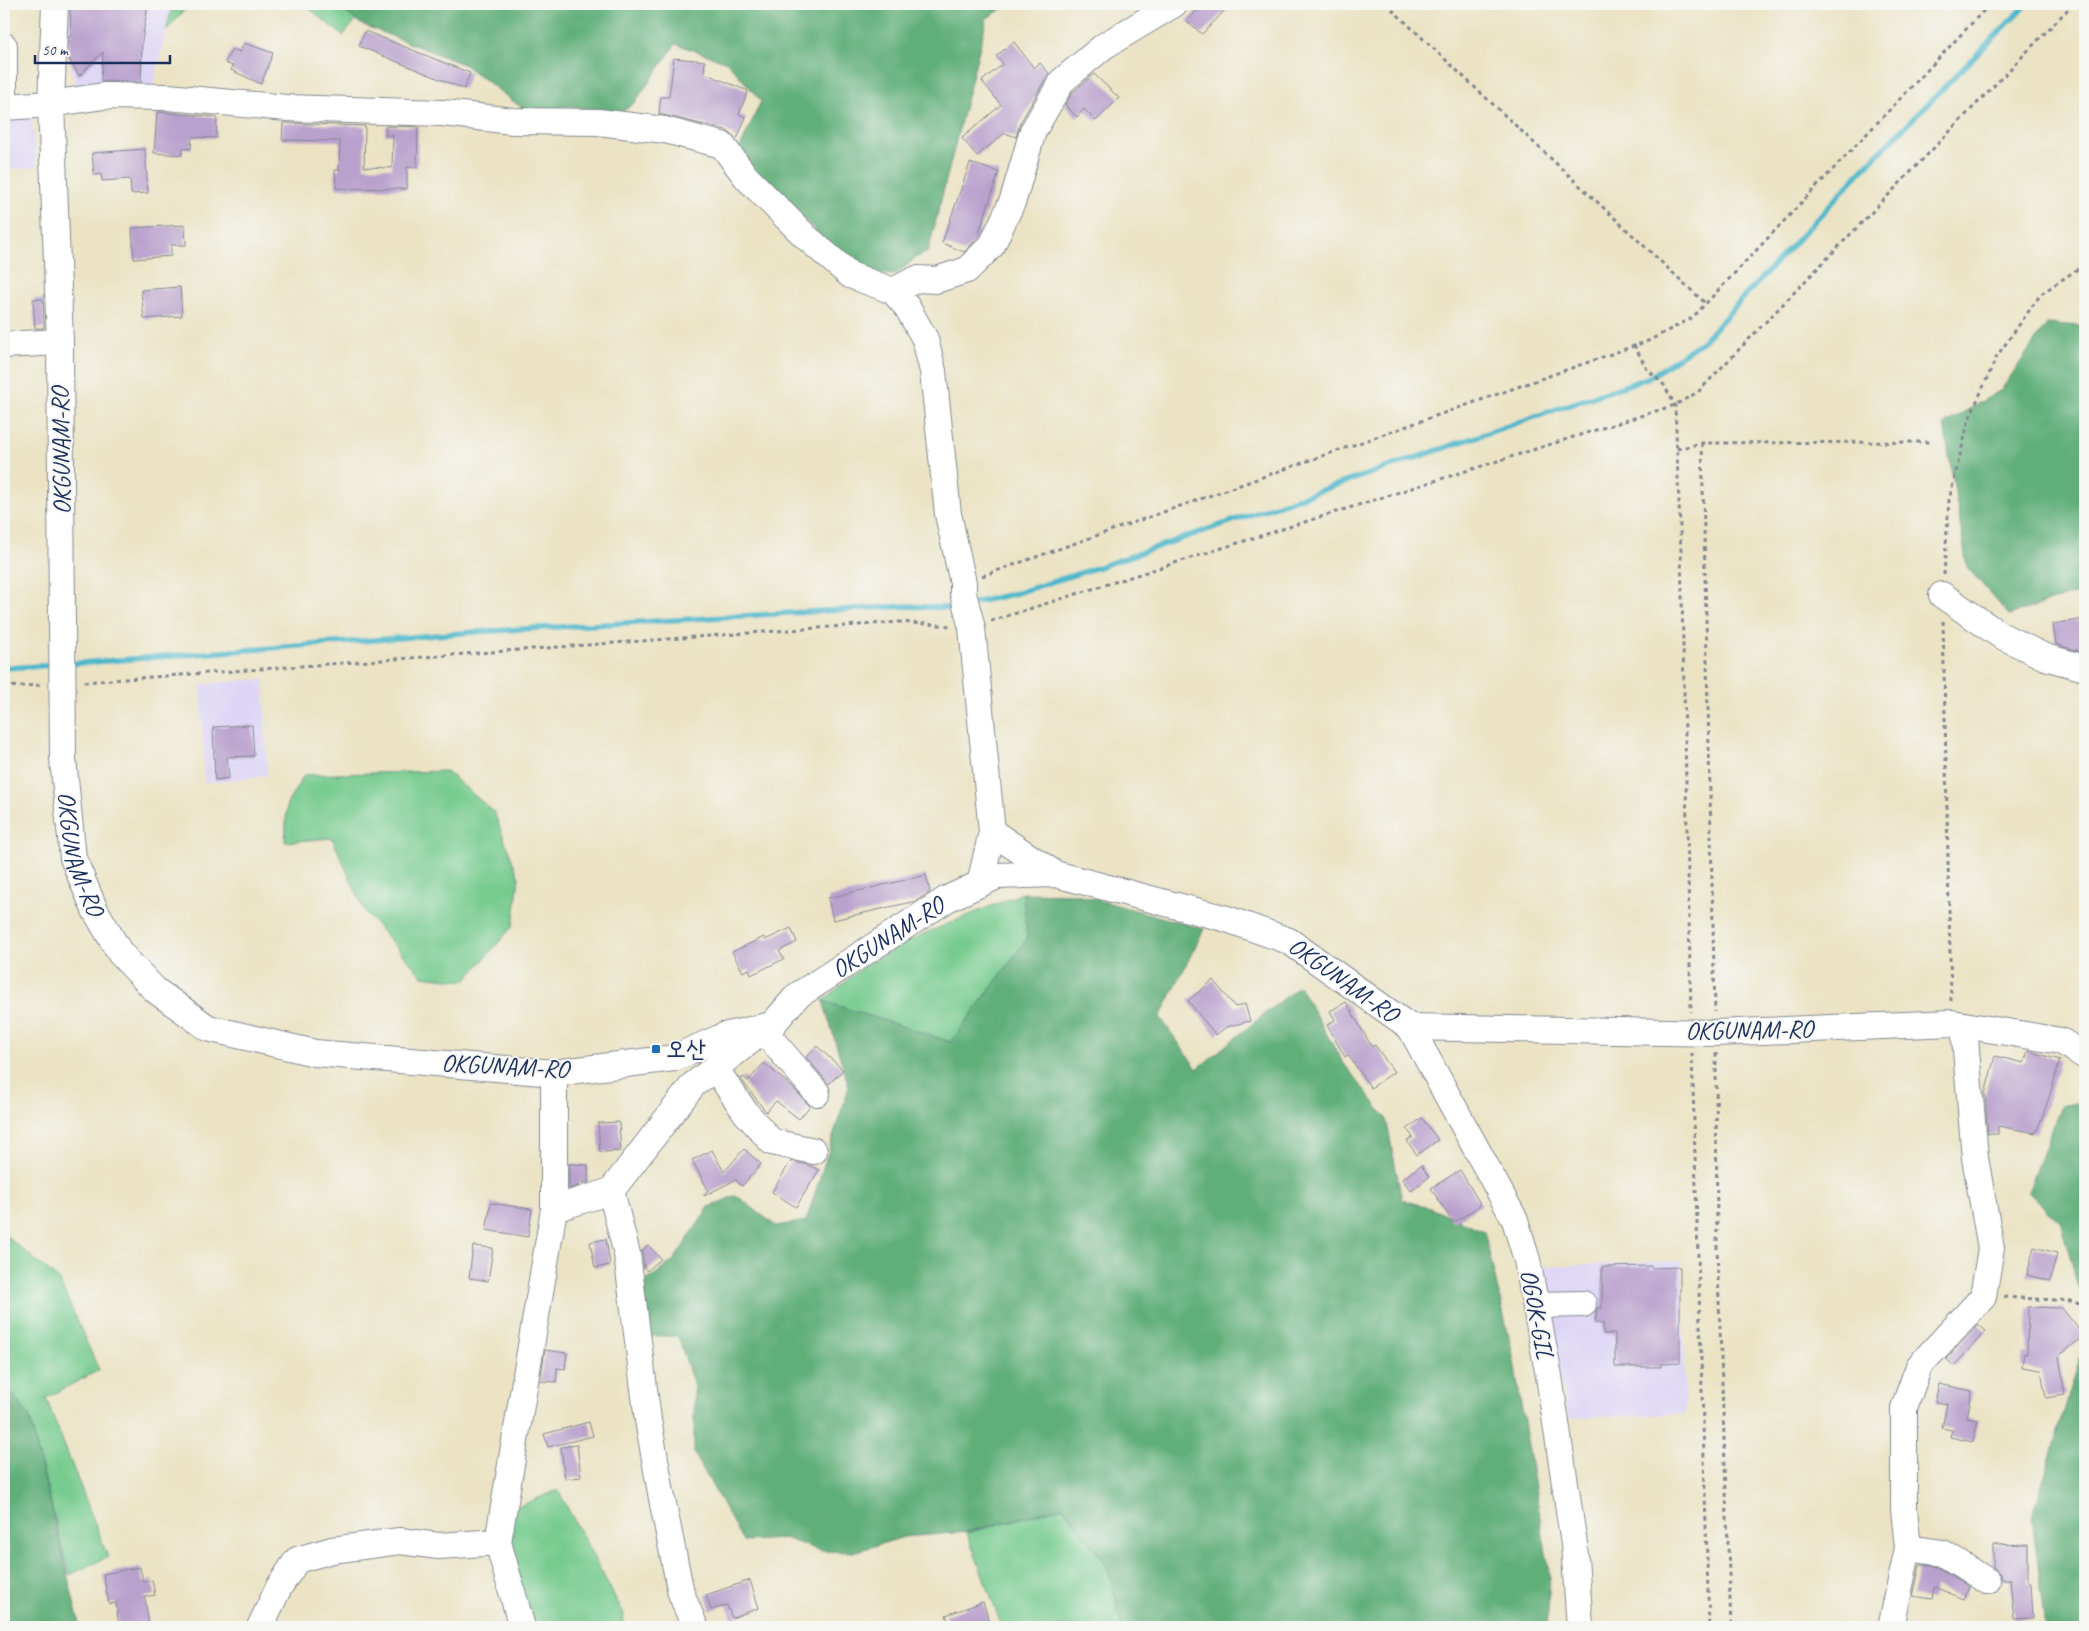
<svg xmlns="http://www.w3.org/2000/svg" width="2089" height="1631" viewBox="0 0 2089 1631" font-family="Caveat,'Poor Story',sans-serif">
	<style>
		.built { fill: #ded5f6 }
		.green { fill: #76cb8e; stroke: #487d76 }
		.forest { fill: #60af79; stroke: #3e6f6c }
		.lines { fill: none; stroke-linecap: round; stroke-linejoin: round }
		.stream { stroke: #4eb7cb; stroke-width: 5.5 }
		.building { fill: #b9a1cd }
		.minor-casing { stroke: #838991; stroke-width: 28 }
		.path { stroke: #838991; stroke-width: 3; stroke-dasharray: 4 4; stroke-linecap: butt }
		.minor { stroke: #fff; stroke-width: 26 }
		.poi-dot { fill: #1f6fb2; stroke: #f6f6f2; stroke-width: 2 }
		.labels { text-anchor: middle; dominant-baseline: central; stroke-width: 4; stroke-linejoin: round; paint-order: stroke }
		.street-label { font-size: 25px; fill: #1b2f5e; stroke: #f6f6f2 }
		.poi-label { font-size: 25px; fill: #1b2f5e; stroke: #f6f6f2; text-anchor: start }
	</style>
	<rect width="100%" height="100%" fill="#f6f6f2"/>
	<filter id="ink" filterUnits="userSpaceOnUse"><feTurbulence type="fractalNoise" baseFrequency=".02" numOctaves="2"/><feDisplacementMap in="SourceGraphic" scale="10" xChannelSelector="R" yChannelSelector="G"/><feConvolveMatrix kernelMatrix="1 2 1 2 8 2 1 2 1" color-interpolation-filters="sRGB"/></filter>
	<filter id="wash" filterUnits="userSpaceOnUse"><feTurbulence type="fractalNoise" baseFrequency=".0096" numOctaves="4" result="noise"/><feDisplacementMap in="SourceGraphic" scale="20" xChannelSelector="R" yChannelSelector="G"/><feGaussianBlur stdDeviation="1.12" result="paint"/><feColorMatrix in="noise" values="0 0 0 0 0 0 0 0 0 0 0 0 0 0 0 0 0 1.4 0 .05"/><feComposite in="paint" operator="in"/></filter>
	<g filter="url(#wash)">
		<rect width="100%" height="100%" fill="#ebe3c4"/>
		<!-- built -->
		<g class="built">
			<polygon points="62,4 173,4 152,90 76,91 61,14"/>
			<polygon points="31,113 37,167 4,170 4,115"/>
			<polygon points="264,679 267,776 204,783 201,684"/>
			<polygon points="1682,1261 1685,1414 1569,1418 1535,1267"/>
		</g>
		<!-- green -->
		<g class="green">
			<polygon points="173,4 190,4 166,31"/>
			<polygon points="304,4 335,4 356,20 343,36"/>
			<polygon points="446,771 494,812 519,878 513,926 465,981 422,976 365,912 332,838 285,842 287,804 304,775"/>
			<polygon points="1023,893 1027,939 951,1042 823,1001 865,965 923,934"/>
			<polygon points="4,1234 59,1280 99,1370 46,1398 108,1557 69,1575 29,1416 4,1383"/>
			<polygon points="558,1490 624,1614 623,1627 527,1627 500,1545 509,1510"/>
			<polygon points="1063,1507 1108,1568 1122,1627 1002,1627 967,1533"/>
		</g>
		<!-- forest -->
		<g class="forest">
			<polygon points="335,4 1010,4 987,18 928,252 915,258 896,275 861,274 754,172 740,148 761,101 727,62 676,44 635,102 620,114 570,106 526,111 465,65 361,24"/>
			<polygon points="2047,324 2085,326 2085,595 2070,595 2009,615 1967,567 1944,424 2001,390"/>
			<polygon points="1023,893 1077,894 1204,929 1160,1017 1197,1069 1299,986 1342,1061 1386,1118 1402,1200 1425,1206 1484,1231 1512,1350 1550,1577 1547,1627 1122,1627 1108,1568 1063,1507 967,1532 904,1537 854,1552 821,1551 787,1539 743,1541 694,1453 694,1386 678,1336 645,1336 641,1285 674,1260 709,1207 736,1195 776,1226 806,1221 849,1087 823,1001 951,1042 1027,939"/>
			<polygon points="2085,1101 2085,1308 2060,1222 2028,1192 2061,1106"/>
			<polygon points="2085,1341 2085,1627 2046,1627 2032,1518"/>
			<polygon points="4,1383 29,1416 80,1627 4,1627"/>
		</g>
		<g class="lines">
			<!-- stream -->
			<g class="stream">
				<polyline points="973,603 1017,593 1099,567 1650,377 1704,340 1864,168 2027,4"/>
				<polyline points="68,664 475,632 905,606 950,608 959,606"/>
				<polyline points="4,668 57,665"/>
			</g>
		</g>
		<g id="blocks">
			<!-- building -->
			<g class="building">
				<polygon points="70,4 148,5 142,40 141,82 101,81 103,52 79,76 68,57 69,36 71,36"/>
				<polygon points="1203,4 1231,4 1202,34 1187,21"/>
				<polygon points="365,31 470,73 464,89 359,46"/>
				<polygon points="1014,42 1034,68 1040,63 1049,73 1020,123 1016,137 1005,133 977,156 962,138 1001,105 982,81 1003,64 996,56"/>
				<polygon points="244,43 273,53 261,84 231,70 233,66 225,63 232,49 240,52"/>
				<polygon points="674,58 705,61 704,73 748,91 739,114 746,117 737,139 726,130 659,114 661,97 669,97"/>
				<polygon points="1094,74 1119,98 1096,121 1084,109 1077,117 1065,105 1072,93"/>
				<polygon points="157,112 217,117 216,138 192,137 191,149 183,148 182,155 154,153"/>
				<polygon points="283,123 365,126 364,167 392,168 393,135 385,135 386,126 418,127 417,167 407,167 407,189 336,188 335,170 339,170 340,141 282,140"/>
				<polygon points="145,149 148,193 131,194 130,179 102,181 101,174 94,175 92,153"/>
				<polygon points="970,163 999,172 977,239 964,252 942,243"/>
				<polygon points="185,225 186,245 171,245 171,256 134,259 132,228"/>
				<polygon points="180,287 182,316 144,319 141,290"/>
				<polygon points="33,299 43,299 44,328 35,328"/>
				<polygon points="2085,619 2085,653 2056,644 2053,624"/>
				<polygon points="252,725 254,756 227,757 229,778 215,780 213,727"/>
				<polygon points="926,875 930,892 916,901 833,920 828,898"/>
				<polygon points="791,928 797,942 779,951 784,959 751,975 749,969 743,972 732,952 764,937 765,940"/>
				<polygon points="1213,980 1235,1007 1245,1004 1250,1021 1226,1027 1216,1035 1188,1001"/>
				<polygon points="1346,1002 1372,1047 1375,1045 1394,1072 1371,1088 1348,1055 1345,1057 1327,1025 1335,1020 1330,1011"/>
				<polygon points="817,1046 843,1070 829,1084 806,1057"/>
				<polygon points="2028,1051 2060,1060 2048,1101 2036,1133 1998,1126 1998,1134 1988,1134 1985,1094 1995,1056 2024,1063"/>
				<polygon points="764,1063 792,1087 810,1106 799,1119 776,1101 766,1112 741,1079 743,1077 748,1081"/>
				<polygon points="1422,1118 1438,1140 1417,1155 1407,1141 1413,1137 1407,1129"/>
				<polygon points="619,1122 621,1151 600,1152 598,1123"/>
				<polygon points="744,1149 761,1164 742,1186 735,1180 704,1196 708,1190 692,1160 712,1150 724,1172"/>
				<polygon points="791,1161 811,1166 819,1170 796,1207 772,1192"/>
				<polygon points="569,1164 588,1165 588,1183 579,1182 578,1186 569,1189"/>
				<polygon points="1421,1165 1429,1177 1411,1191 1402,1179"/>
				<polygon points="1460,1170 1481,1205 1453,1223 1431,1188"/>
				<polygon points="491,1203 532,1209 528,1237 486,1230"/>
				<polygon points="606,1239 610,1265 595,1268 590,1242"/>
				<polygon points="648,1245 661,1259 647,1271 644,1267 642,1251"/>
				<polygon points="473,1246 493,1248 488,1281 469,1278"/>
				<polygon points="2034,1247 2057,1253 2050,1281 2027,1275"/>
				<polygon points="1651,1266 1651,1268 1680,1267 1680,1363 1661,1364 1661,1367 1615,1367 1615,1334 1603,1334 1603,1323 1595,1323 1597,1308 1602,1308 1602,1267"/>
				<polygon points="2028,1307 2062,1308 2084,1336 2059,1356 2065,1395 2046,1398 2041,1370 2022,1367 2024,1353 2027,1354"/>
				<polygon points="1978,1324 1986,1331 1954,1366 1946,1359"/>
				<polygon points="545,1350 567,1353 565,1369 557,1368 556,1382 540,1381"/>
				<polygon points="1939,1384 1972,1391 1967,1418 1978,1420 1973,1442 1950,1437 1952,1430 1942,1428 1947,1404 1935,1402"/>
				<polygon points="589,1422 593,1436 548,1447 544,1434"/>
				<polygon points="577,1445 581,1477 565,1479 561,1447"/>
				<polygon points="2028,1544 2028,1583 2031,1583 2033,1618 2014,1619 2010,1579 2002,1579 2000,1574 1993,1567 1993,1545"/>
				<polygon points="1920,1565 1938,1567 1969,1587 1964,1599 1934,1587 1932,1599 1913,1596"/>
				<polygon points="140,1567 143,1582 152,1580 155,1595 145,1597 149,1627 119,1627 116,1603 109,1604 103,1574"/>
				<polygon points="750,1580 759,1608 732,1618 727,1605 711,1610 706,1595"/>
				<polygon points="983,1602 991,1627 950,1627 946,1615"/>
			</g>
		</g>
	</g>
	<g filter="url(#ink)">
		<use href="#blocks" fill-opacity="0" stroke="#838991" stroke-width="1"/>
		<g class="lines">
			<!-- minor casing -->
			<g class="minor-casing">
				<g id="minor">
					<path id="s1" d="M 55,4 L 51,104 L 60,342 L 63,759 L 73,858 L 95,910 L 120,953 L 155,990 L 208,1028 L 315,1053 L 554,1073 L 674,1058 L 724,1036 L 772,1025 L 797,996 L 947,899 L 997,876 L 1055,874 L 1227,919 L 1289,941 L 1410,1027 L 1716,1033 L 1952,1023 L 2061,1041 L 2085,1056"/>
					<polyline points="4,46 4,93"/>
					<polyline points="4,107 51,104 103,96 168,97 287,108 443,113 513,121 598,122 665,130 722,145 747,178 806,237 850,275 893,291 907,307 925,339 933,371 948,514 963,583 963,593 972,628 992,832 980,884"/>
					<polyline points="893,291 917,279 936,280 967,270 992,245 1013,200 1033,131 1062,81 1104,46 1174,4"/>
					<polyline points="4,345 60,342"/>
					<polyline points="1942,595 2000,635 2045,657 2085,668"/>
					<polyline points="992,832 1055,874"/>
					<polyline points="1410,1027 1515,1220 1527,1260 1549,1376 1574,1544 1580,1627"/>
					<polyline points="764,1031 817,1093"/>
					<polyline points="715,1068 746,1113 772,1142 814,1151"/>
					<polyline points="554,1209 611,1191"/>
					<polyline points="1537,1305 1583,1304"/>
					<polyline points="498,1542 522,1627"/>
					<polyline points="1908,1548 1943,1553 1987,1581"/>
					<polyline points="260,1627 279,1587 297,1560 332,1550 400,1541 439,1546 498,1542 554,1209 554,1073"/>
					<polyline points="695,1627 681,1593 663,1504 648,1420 627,1254 611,1191 693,1085 763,1031"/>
					<polyline points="1891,1627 1908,1548 1904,1509 1904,1408 1919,1366 1983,1297 1991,1248 1975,1158 1964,1026"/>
				</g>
			</g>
			<!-- path -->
			<g class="path">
				<polyline points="1386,4 1705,303"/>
				<polyline points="1634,345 1647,369 1664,385 1675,405 1681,552 1691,1012"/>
				<polyline points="1702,443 1715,1012"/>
				<polyline points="1677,449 1702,443 1929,442"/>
				<polyline points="1944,575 1949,500 1969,419 1997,356 2041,294 2085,264"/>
				<polyline points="982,576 1648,341 1692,318 1990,4"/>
				<polyline points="991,621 1675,405 1698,392 2073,4"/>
				<polyline points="1943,621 1951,1002"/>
				<polyline points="84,682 899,622 951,626"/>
				<polyline points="4,687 41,685"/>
				<polyline points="1692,1053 1709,1627"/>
				<polyline points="1716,1053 1717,1247 1731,1627"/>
				<polyline points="2004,1297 2071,1301 2085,1306"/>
			</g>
			<!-- minor -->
			<use href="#minor" class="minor"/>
		</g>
	</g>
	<!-- markers -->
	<rect class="poi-dot" x="651" y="1044" width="10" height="10" rx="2.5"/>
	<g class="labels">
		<!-- street labels -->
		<g class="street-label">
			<text transform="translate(61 451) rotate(-91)">OKGUNAM-RO</text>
			<text stroke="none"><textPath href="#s1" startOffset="852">OKGUNAM-RO</textPath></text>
			<text stroke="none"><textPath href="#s1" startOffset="1798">OKGUNAM-RO</textPath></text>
			<text stroke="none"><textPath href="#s1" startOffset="2292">OKGUNAM-RO</textPath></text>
			<text transform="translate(1749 1030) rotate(-1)">OKGUNAM-RO</text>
			<text transform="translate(505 1066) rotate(3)">OKGUNAM-RO</text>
			<text transform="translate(1537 1314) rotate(79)">OGOK-GIL</text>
		</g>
		<!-- poi labels -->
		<g class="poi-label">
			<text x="666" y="1049">오산</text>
		</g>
	</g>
	<!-- margin -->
	<rect width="2089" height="1631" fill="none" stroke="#f6f6f2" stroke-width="20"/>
	<!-- scale -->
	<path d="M35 55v8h135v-8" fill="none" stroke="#1b2f5e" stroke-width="2.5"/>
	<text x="42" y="55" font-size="15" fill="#1b2f5e" stroke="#f6f6f2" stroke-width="4" paint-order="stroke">50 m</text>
</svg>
